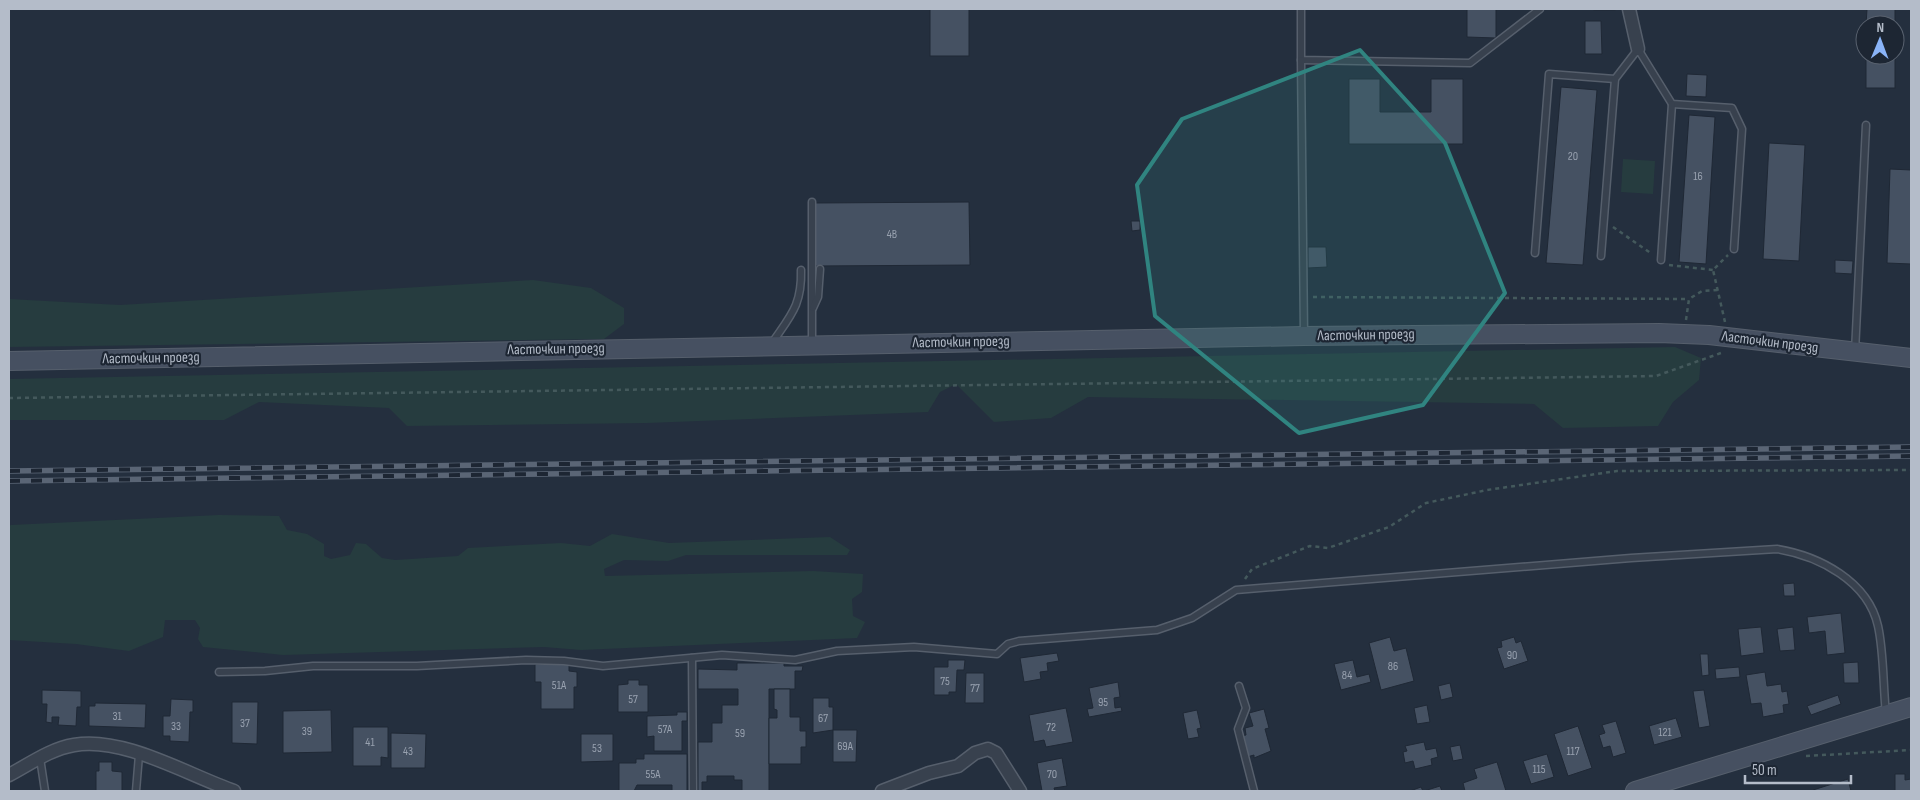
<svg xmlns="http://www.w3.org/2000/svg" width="1920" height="800" viewBox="0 0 1920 800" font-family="'Sofia Sans Condensed',sans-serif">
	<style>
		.green { fill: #263c3f }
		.building { fill: #455162; stroke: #1f2835 }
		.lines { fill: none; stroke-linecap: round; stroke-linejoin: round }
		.lane-casing { stroke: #565f6c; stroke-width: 9 }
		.street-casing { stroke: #565f6c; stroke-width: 15 }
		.secondary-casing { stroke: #565f6c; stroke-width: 20 }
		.path { stroke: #44595c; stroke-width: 2.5; stroke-dasharray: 4 4; stroke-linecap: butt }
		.lane { stroke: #38414e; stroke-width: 6 }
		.street { stroke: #38414e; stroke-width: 12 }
		.secondary { stroke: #465061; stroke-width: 18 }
		.rail-casing { stroke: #5a6575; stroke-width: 5.5 }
		.rail { stroke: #1d2633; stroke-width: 4; stroke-dasharray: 11; stroke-linecap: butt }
		.marked { fill: #308480; fill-opacity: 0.2; stroke: #308480; stroke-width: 4; stroke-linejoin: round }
		.labels { text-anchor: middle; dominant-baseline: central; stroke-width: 4.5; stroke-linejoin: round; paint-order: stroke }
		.number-label { font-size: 12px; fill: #98a1af }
		.street-label { font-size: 15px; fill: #b4bcc9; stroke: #1d2633 }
	</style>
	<rect width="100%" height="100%" fill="#242f3e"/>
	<!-- green -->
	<g class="green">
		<polygon points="1623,159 1655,161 1653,194 1621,192"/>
		<polygon points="533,280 591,288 624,308 624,324 604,339 9,347 9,299 120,305"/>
		<polygon points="1675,347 1701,358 1699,380 1673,402 1658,426 1563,428 1534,404 1088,397 1051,418 994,422 956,384 940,392 928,412 647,423 407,426 389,408 259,402 224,420 9,420 9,379"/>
		<polygon points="219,515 279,516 287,530 307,534 324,544 324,556 331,559 350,555 356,543 366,544 382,558 395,560 458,556 468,548 561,543 590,546 612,534 669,543 830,537 850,550 847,555 686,555 668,561 624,560 604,569 605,576 813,571 863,574 862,592 852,599 853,616 865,622 857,638 581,650 544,647 283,655 203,647 198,639 200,628 195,620 165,620 163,637 129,651 76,644 9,640 9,526 11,525"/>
	</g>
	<!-- building -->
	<g class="building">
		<rect x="930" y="9" width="39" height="47"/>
		<polygon points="1467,9 1496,9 1496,38 1467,37"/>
		<rect x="1594" y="9" width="21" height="1"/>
		<polygon points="1867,9 1895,9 1895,45 1895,25 1866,25"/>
		<polygon points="1585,21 1601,21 1602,54 1585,54"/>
		<rect x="1866" y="55" width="29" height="33"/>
		<polygon points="1687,74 1707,75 1706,97 1686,96"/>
		<polygon points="1349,79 1380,79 1380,112 1431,112 1431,79 1463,79 1463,144 1349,144"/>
		<polygon points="1561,87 1597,90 1583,265 1546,263"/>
		<polygon points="1689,115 1715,117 1706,264 1679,262"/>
		<polygon points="1769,143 1805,145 1799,261 1763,259"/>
		<polygon points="1890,169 1911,170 1911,264 1887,263"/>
		<polygon points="969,202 970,265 815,266 815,203"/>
		<polygon points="1131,221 1140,221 1140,230 1132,231"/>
		<polygon points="1308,247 1326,247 1327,267 1308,268"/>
		<polygon points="1835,260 1853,261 1852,274 1835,273"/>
		<polygon points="1794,583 1795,596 1784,596 1783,584"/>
		<polygon points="1841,613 1845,653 1827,655 1825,631 1809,633 1807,617"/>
		<polygon points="1761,627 1764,653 1741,656 1738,629"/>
		<polygon points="1793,627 1795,650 1780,651 1777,629"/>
		<polygon points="1390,637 1394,651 1406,648 1414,681 1381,690 1369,643"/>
		<polygon points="1514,637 1516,643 1521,641 1528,661 1504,669 1497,648 1502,647 1501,641"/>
		<polygon points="1057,653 1059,661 1047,663 1048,671 1040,672 1041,679 1024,682 1020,658"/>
		<polygon points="1700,654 1708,654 1709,675 1702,676"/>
		<polygon points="948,660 965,660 964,670 957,670 956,692 949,692 949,695 934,695 934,667 948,667"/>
		<polygon points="1353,660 1357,677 1369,674 1371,682 1341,690 1334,664"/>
		<polygon points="1858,662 1859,683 1844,683 1843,663"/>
		<polygon points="737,663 784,663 784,666 803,666 802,671 795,671 795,689 769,689 769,791 742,791 742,780 734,780 734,776 707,776 707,782 702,782 702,791 698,791 698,742 712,742 712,723 722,723 722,705 738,705 738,689 698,689 698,669 737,670"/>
		<polygon points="535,664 569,664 569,671 577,672 577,687 574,687 574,709 541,709 541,682 535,682"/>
		<polygon points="1739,667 1740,677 1716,679 1715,669"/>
		<polygon points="1765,672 1767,686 1781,684 1782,692 1787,691 1789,704 1783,705 1784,713 1763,717 1761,703 1751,704 1746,675"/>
		<polygon points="966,673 984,673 984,703 965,703"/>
		<polygon points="628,680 639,680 639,685 648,685 648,712 618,712 618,685 628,684"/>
		<polygon points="1118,682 1120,697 1114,698 1115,708 1121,707 1122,711 1089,717 1087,709 1093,708 1089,688"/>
		<polygon points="1450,683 1453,697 1441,700 1438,686"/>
		<polygon points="774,689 790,689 790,717 800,717 800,731 806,731 806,747 801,747 801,764 769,764 769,718 777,718 777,710 774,709"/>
		<polygon points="42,690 81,691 81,707 77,707 76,726 58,725 59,717 52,717 52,723 46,722 47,704 42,704"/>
		<polygon points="1704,690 1710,726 1699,728 1693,691"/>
		<polygon points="1838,695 1841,704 1811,715 1807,706"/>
		<polygon points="813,698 829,698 829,707 833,707 833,730 813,733"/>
		<polygon points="171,699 193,700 193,712 190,712 189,742 170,741 170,736 163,736 163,716 170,716"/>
		<polygon points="232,702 258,702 257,744 232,743"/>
		<polygon points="95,703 146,704 145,728 89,726 89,706 95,706"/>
		<polygon points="1427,705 1430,722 1417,724 1414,708"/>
		<polygon points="1066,708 1073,742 1046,747 1044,740 1034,742 1029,715"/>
		<polygon points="1264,709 1269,728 1265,729 1271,751 1254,758 1254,755 1247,757 1241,736 1246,735 1245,728 1253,726 1249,713"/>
		<polygon points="331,710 332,752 283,753 283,711"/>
		<polygon points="1197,710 1201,728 1197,729 1199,737 1188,739 1183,713"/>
		<polygon points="677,712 687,712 687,721 682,721 682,751 654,751 654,736 647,737 647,716 677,715"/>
		<polygon points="1676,718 1682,737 1654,745 1649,726"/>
		<polygon points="1616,721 1626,753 1613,757 1610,746 1603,748 1599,735 1605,733 1602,725"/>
		<polygon points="1578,726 1592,768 1568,776 1554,734"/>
		<polygon points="353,727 388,727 388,758 381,757 381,766 353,766"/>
		<polygon points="833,730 857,730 856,762 833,762"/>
		<polygon points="391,733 426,734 425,768 391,768"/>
		<polygon points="581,734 613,734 613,761 581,762"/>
		<polygon points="1424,742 1426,750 1436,748 1438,757 1431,759 1432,765 1415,769 1413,761 1405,763 1403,752 1407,751 1405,746"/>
		<polygon points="1460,745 1463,759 1453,761 1450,747"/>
		<polygon points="644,754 687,754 687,791 672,791 672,785 637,785 634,791 640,791 619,791 619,763 636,763 636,759 644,759"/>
		<polygon points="1547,754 1554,777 1531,784 1523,761"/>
		<polygon points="1062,758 1067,786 1054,788 1055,791 1042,791 1037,763"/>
		<polygon points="99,762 112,762 112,771 122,772 122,791 96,791 96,771 99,771"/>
		<polygon points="1497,762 1506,791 1465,791 1463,783 1477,778 1474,769"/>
		<polygon points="1895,774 1905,774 1905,780 1911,779 1911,791 1895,791"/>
		<polygon points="1848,779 1851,791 1813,791 1813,790"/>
		<polygon points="1440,786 1442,791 1424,791"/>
		<polygon points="1421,787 1423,791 1410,791"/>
	</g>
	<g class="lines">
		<!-- lane casing -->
		<g class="lane-casing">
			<g id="lane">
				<polyline points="1301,9 1301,60 1470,63 1540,9"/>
				<polyline points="1301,60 1304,335"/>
				<polyline points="812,202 812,343"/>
				<polyline points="1535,253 1549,74 1615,79"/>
				<polyline points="1601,256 1615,79 1638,49 1672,104 1732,108 1742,129 1734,249"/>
				<polyline points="1661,260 1672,104"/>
				<polyline points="813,308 818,297 820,269"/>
				<path d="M 772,343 C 791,315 802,305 801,270"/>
				<polyline points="1855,352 1866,125"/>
				<polyline points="692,658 693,791"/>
				<path d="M 219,672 L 265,671 L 313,666 L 417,666 L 526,660 L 564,661 L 603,666 L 722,655 L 795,660 L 837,651 L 914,647 L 997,654 L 1008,644 L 1019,641 L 1157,630 L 1192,618 L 1236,590 L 1631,558 L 1777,549 C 1819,556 1868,581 1878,626 C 1884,653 1883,687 1886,714"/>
				<polyline points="1239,686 1246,708 1238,729 1254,791"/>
				<polyline points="40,758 45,791"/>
				<polyline points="136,791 139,755"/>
			</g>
		</g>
		<!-- street casing -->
		<g class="street-casing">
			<g id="street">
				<polyline points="1629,9 1638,49"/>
				<path d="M 9,775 C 30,764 50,749 74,745 C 123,736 188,775 234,791"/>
				<polyline points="882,791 929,773 958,766 975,753 988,749 996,753 1020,791"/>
			</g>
		</g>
		<!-- secondary casing -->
		<g class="secondary-casing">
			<g id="secondary">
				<polyline points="9,361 1304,336 1659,333 1709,335 1911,358"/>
				<polyline points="1635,791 1911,707"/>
			</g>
		</g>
		<!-- path -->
		<g class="path">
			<polyline points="1613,227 1652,254"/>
			<polyline points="1669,265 1713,270"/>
			<polyline points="1313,297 1689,299"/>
			<polyline points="1686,320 1689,299 1702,291 1718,290"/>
			<polyline points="1725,322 1713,270 1728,255"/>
			<polyline points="9,398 1656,376 1721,353"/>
			<polyline points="1245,579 1252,569 1310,546 1328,548 1389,527 1426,503 1487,490 1617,471 1911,470"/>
			<polyline points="1806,756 1911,750"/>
		</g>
		<!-- lane -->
		<use href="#lane" class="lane"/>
		<!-- street -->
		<use href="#street" class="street"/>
		<!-- secondary -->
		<use href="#secondary" class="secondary"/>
		<!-- rail casing -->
		<g class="rail-casing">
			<g id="rail">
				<polyline points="9,471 1911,447"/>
				<polyline points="9,481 1911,456"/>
			</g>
		</g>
		<!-- rail -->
		<use href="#rail" class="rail"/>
	</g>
	<!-- marked area -->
	<path class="marked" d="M 1360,50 L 1445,143 L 1505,293 L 1423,405 L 1299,433 L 1155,316 L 1137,185 L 1182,119 Z"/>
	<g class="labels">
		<!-- number labels -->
		<g class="number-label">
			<text x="1573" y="156">20</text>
			<text x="1698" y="176">16</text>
			<text x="892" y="234">4В</text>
			<text x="1512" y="655">90</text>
			<text x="1393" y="666">86</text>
			<text x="1347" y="675">84</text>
			<text x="945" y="681">75</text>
			<text x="559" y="685">51А</text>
			<text x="975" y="688">77</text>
			<text x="633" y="699">57</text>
			<text x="1103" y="702">95</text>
			<text x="117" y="716">31</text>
			<text x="823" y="718">67</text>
			<text x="245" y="723">37</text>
			<text x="176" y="726">33</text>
			<text x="1051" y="727">72</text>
			<text x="665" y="729">57А</text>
			<text x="307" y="731">39</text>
			<text x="1665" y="732">121</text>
			<text x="740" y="733">59</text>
			<text x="370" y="742">41</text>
			<text x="845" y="746">69А</text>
			<text x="597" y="748">53</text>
			<text x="408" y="751">43</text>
			<text x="1573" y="751">117</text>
			<text x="1539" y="769">115</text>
			<text x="653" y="774">55А</text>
			<text x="1052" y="774">70</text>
		</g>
		<!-- street labels -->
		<g class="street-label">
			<text transform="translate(1366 335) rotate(-1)">Ласточкин проезд</text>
			<text transform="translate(961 342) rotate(-1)">Ласточкин проезд</text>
			<text transform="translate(1770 342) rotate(7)">Ласточкин проезд</text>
			<text transform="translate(556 349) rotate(-1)">Ласточкин проезд</text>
			<text transform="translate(151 358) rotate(-1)">Ласточкин проезд</text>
		</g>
	</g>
	<!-- border -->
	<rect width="1920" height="800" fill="none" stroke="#b4bcc9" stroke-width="20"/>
	<!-- north arrow -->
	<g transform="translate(1880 40) rotate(1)"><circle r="24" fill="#1d2633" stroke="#59626f"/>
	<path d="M0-4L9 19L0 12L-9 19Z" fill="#8ab4f8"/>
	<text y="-8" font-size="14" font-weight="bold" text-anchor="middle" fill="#b4bcc9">N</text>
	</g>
	<!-- scale -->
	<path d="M1745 775v8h106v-8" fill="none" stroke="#b4bcc9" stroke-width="2.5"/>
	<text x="1752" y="775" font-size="15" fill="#b4bcc9" stroke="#1d2633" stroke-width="4" paint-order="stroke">50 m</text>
</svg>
